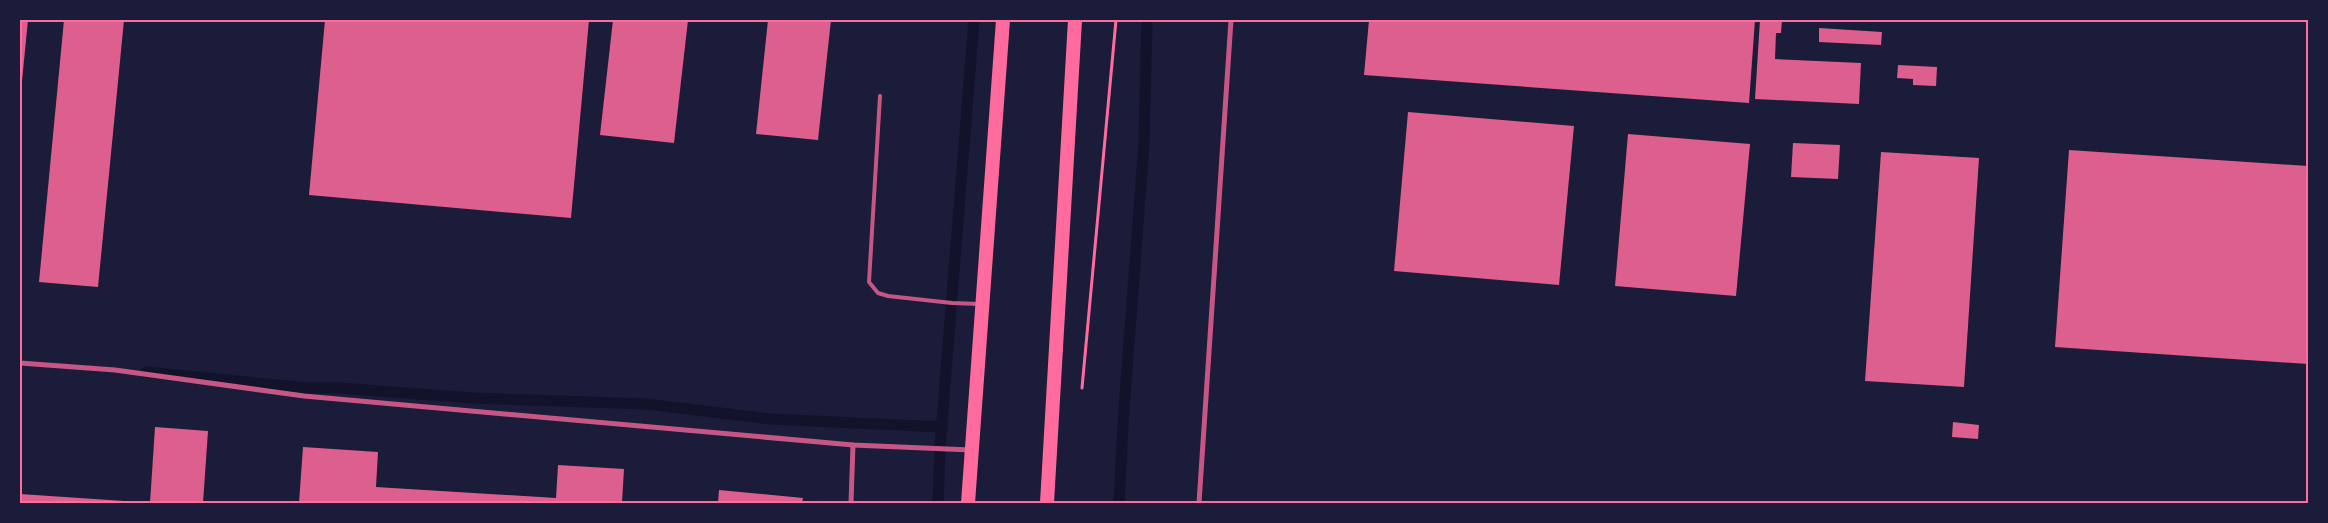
<svg xmlns="http://www.w3.org/2000/svg" width="2328" height="523" viewBox="0 0 2328 523" font-family="Quicksand,sans-serif">
	<style>
		.lines { fill: none; stroke-linecap: round; stroke-linejoin: round }
		.stream { stroke: #12122b; stroke-width: 11 }
		.building { fill: #dd5f8e }
		.path { stroke: #ff6b9d; stroke-width: 3 }
		.service { stroke: #c65784; stroke-width: 4 }
		.minor { stroke: #c65784; stroke-width: 5 }
		.trunk { stroke: #ff6b9d; stroke-width: 14 }
		.neatline { fill: none; stroke: #ff6b9d; stroke-width: 2 }
	</style>
	<rect width="100%" height="100%" fill="#1b1b3a"/>
	<g class="lines">
		<!-- stream -->
		<g class="stream">
			<polyline points="146,372 308,388 338,388 473,398 646,404 770,419 942,427"/>
			<polyline points="938,503 940,447 974,20"/>
			<polyline points="1119,503 1124,409 1144,144 1147,20"/>
		</g>
	</g>
	<!-- building -->
	<g class="building">
		<polygon points="20,20 28,20 21,91 20,91"/>
		<polygon points="64,20 124,20 98,287 39,282"/>
		<polygon points="325,20 589,20 571,218 309,195"/>
		<polygon points="613,20 688,20 674,143 600,135"/>
		<polygon points="768,20 831,20 818,140 756,134"/>
		<polygon points="1369,20 1755,20 1749,103 1364,75"/>
		<polygon points="1760,20 1782,20 1781,33 1776,33 1775,59 1861,63 1859,104 1755,99"/>
		<polygon points="1819,28 1882,32 1881,45 1819,42"/>
		<polygon points="1898,65 1937,67 1936,86 1913,85 1913,79 1897,78"/>
		<polygon points="1408,112 1574,126 1559,285 1394,271"/>
		<polygon points="1628,134 1750,144 1736,296 1615,286"/>
		<polygon points="1793,143 1840,145 1838,179 1791,177"/>
		<polygon points="2069,150 2308,166 2308,364 2055,347"/>
		<polygon points="1881,152 1979,158 1964,387 1865,381"/>
		<polygon points="1953,422 1979,425 1978,439 1952,437"/>
		<polygon points="155,427 208,431 203,503 150,503"/>
		<polygon points="303,447 378,452 376,487 556,498 558,465 624,469 622,503 299,503"/>
		<polygon points="719,490 803,498 802,503 718,503"/>
		<polygon points="20,494 139,502 139,503 20,503"/>
	</g>
	<g class="lines">
		<!-- path -->
		<polyline class="path" points="1082,388 1116,20"/>
		<!-- service -->
		<polyline class="service" points="880,96 869,282 878,293 888,296 952,303 980,304"/>
		<!-- minor -->
		<g class="minor">
			<polyline points="20,363 115,370 304,396 853,445 971,450"/>
			<polyline points="851,503 853,445"/>
			<polyline points="1199,503 1231,20"/>
		</g>
		<!-- trunk -->
		<g class="trunk">
			<polyline points="968,503 1003,20"/>
			<polyline points="1047,503 1075,20"/>
		</g>
	</g>
	<!-- border -->
	<rect width="2328" height="523" fill="none" stroke="#1b1b3a" stroke-width="42"/>
	<rect x="21" y="21" width="2286" height="481" class="neatline"/>
</svg>
